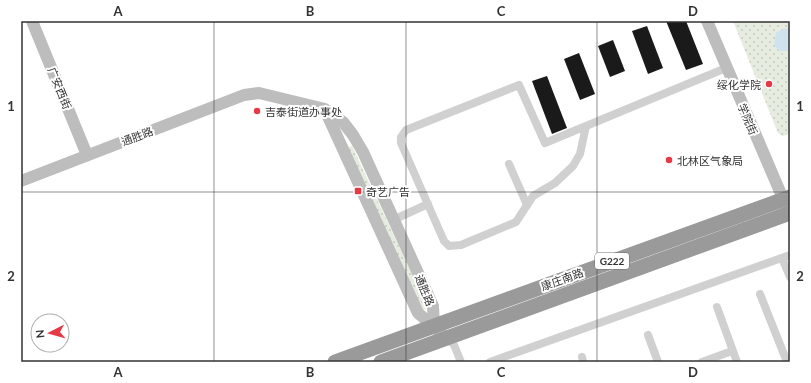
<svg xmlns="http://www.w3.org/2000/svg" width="811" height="383" viewBox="0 0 811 383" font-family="Lato,'Noto Sans SC',sans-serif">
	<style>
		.grass { fill: url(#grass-dots) }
		.water { fill: #cfe2ee }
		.building { fill: #1a1a1a }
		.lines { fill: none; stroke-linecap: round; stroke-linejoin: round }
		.street { stroke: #d0d0d0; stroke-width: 8 }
		.secondary { stroke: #bdbdbd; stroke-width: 12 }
		.highway { stroke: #9a9a9a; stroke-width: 15 }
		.grid { fill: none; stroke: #333; stroke-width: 1; stroke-opacity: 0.55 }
		.poi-dot { fill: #e63946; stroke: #fff; stroke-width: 1.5 }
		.labels { text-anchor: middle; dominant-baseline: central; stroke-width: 4; stroke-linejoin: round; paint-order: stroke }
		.shield { fill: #fff; stroke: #707070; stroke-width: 1 }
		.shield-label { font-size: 10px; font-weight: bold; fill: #333 }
		.poi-label { font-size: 11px; fill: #333; stroke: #fff; text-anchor: start }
		.street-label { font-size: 11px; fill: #333; stroke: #fff }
		.neatline { fill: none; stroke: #333; stroke-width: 1.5 }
		.grid-label { font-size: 13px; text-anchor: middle; font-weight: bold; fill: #333 }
	</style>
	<defs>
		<pattern id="grass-dots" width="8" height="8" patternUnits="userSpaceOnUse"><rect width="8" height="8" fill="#e6ecdf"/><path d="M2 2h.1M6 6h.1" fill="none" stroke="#c6cbc0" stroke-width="1.8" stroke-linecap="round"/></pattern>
	</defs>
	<rect width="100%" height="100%" fill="#fff"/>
	<!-- grass -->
	<g class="grass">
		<polygon points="733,21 790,21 790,134 783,136 778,133"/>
		<polygon points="352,146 427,306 426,309 423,310 346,148"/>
	</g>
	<!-- water -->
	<polygon class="water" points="790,28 790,51 779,51 774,45 776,33 783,29"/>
	<!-- building -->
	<g class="building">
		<polygon points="666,21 686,21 703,64 686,70"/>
		<polygon points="647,26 663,68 648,74 632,31"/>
		<polygon points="613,40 625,71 610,77 598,46"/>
		<polygon points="579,53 595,94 580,100 564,59"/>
		<polygon points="547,76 567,128 552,134 532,81"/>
	</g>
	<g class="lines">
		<!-- street -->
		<g class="street">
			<polyline points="586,126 545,143 519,85 406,130 401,137 401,143 444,241 449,246 461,245 516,222 533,196 555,183 573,166 580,154 586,126 726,68"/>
			<polyline points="509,164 527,205"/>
			<polyline points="393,220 428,204"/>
			<polyline points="782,258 790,277"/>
			<polyline points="760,294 787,362"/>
			<polyline points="717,307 737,362"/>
			<polyline points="648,335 658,362"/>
			<polyline points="447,338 454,345 461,362"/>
			<polyline points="582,357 583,362"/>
			<polyline points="490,362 790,255"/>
			<polyline points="702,362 732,351"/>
		</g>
		<!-- secondary -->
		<g class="secondary">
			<polyline points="32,21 87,155"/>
			<polyline points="707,21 787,208"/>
			<polyline points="325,110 418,313 447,338"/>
			<polyline points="21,181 244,95 259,93 325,109 343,122 353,135 363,152 433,306 434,326"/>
		</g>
		<!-- highway -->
		<g class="highway">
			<polyline points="335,362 790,197"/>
			<polyline points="381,362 790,213"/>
		</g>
	</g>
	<!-- grid -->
	<path class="grid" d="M 214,21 L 214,362M 406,21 L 406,362M 597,21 L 597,362M 21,192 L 790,192"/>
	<!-- markers -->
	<g class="poi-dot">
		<circle cx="769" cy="84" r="4"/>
		<circle cx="257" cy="111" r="4"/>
		<circle cx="669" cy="160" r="4"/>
		<rect x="354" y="187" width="8" height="8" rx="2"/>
	</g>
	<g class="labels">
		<!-- shield labels -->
		<rect class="shield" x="595" y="253" width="34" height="16" rx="3"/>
		<g class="shield-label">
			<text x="612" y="261">G222</text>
		</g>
		<!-- poi labels -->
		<g class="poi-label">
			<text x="761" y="84" text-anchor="end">绥化学院</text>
			<text x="265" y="111">吉泰街道办事处</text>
			<text x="677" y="160">北林区气象局</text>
			<text x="366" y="191">奇艺广告</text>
		</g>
		<!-- street labels -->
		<g class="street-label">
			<text transform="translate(60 88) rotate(68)">广安西街</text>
			<text transform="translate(748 119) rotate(67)">学院街</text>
			<text transform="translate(137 136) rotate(-21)">通胜路</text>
			<text transform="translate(562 279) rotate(-20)">康庄南路</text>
			<text transform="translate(425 290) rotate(68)">通胜路</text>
		</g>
	</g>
	<!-- border -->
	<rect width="811" height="383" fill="none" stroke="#ffffff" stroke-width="44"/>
	<!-- north arrow -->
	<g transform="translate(50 333) rotate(264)"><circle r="19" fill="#ffffff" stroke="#adadad"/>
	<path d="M0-3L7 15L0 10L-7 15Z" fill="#e63946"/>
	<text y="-6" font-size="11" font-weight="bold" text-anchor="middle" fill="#333333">N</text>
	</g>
	<rect x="22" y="22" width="767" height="339" class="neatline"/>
	<g class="grid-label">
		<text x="118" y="16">A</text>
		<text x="310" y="16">B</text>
		<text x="501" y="16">C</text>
		<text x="693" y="16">D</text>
		<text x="11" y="111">1</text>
		<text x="800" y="111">1</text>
		<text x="11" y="281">2</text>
		<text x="800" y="281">2</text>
		<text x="118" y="377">A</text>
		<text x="310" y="377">B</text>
		<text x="501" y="377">C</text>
		<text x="693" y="377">D</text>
	</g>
</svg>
